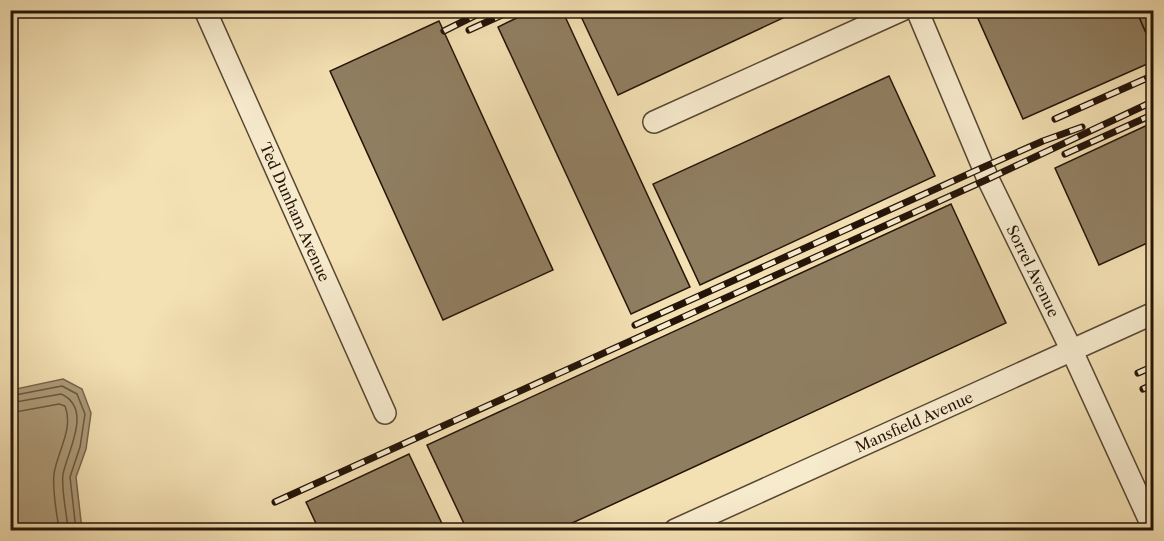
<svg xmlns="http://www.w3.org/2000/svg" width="1164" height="541" viewBox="0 0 1164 541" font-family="'Libre Caslon Text',serif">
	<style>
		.water { fill: #ad9b79; stroke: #77654c; stroke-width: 1.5 }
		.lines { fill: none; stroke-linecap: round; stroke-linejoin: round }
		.shore { stroke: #695840; stroke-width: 1.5 }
		.building { fill: #907e61; stroke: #251408; stroke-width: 1.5 }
		.minor-casing { stroke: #584733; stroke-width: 24 }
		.minor { stroke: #f7ebce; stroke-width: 21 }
		.rail-casing { stroke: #251408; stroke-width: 7 }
		.rail { stroke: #f7ebce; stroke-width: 4.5; stroke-dasharray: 14; stroke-linecap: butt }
		.labels { text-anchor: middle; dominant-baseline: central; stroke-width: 6; stroke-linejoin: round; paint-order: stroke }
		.street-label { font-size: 15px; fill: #251408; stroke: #f7ebce }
	</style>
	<rect width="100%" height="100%" fill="#f3e0b3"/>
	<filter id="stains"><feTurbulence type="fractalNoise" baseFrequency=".00333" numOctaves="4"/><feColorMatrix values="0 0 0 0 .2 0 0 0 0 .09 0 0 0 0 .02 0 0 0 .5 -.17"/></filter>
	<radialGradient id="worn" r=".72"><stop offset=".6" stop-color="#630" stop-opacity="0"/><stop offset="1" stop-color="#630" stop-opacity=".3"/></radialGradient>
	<!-- water -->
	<polygon class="water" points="63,379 82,389 91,413 86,449 76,477 82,530 11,530 11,390"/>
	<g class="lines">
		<!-- shore -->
		<g class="shore">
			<polyline points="10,396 62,386 77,394 85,414 80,447 70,477 76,530"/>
			<path d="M 10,403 L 61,394 C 93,408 68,450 63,474 C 61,489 67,515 68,530"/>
			<path d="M 10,413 L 59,404 L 65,406 C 74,429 57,452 54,474 C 52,492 57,513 59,530"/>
		</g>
	</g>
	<!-- building -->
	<g class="building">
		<polygon points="533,10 562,10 690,287 631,314 498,27"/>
		<polygon points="578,10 800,10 618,95"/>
		<polygon points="983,10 1136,10 1154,51 1154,61 1023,119 976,14"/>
		<polygon points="1136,10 1154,10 1154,51"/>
		<polygon points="439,21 553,270 443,320 330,71"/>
		<polygon points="889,76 935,176 700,285 653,184"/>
		<polygon points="1154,122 1154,240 1099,265 1055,168"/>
		<polygon points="951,204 1006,323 557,530 467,530 427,445"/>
		<polygon points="409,454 445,530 319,530 306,502"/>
	</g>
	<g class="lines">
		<!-- minor casing -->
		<g class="minor-casing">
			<g id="minor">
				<polyline points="205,10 385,413"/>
				<polyline points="917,10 988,179 1072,351 1154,530"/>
				<polyline points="654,122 902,10"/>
				<polyline points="675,530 1154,313"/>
			</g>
		</g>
		<!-- minor -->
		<use href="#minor" class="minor"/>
		<!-- rail casing -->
		<g class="rail-casing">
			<g id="rail">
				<polyline points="469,30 513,10"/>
				<polyline points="444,31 486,10"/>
				<polyline points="1055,119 1154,75"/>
				<polyline points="1065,154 1154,114"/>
				<polyline points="635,325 984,167 1043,141 1082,127"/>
				<polyline points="1138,373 1154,366"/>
				<polyline points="1143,389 1154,384"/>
				<polyline points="275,502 988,179 1154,101"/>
			</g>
		</g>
		<!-- rail -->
		<use href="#rail" class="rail"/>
	</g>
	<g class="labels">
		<!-- street labels -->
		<g class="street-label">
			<text transform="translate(295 212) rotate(66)">Ted Dunham Avenue</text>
			<text transform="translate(1033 271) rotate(64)">Sorrel Avenue</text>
			<text transform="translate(914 422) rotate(-24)">Mansfield Avenue</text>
		</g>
	</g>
	<!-- margin -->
	<rect width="1164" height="541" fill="none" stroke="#f3e0b3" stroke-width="36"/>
	<rect x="12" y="12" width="1140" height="517" fill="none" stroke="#251408" stroke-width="3"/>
	<rect x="18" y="18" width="1128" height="505" fill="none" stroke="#251408" stroke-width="1.5"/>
	<rect width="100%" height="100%" filter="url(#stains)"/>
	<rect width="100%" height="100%" fill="url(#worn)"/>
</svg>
